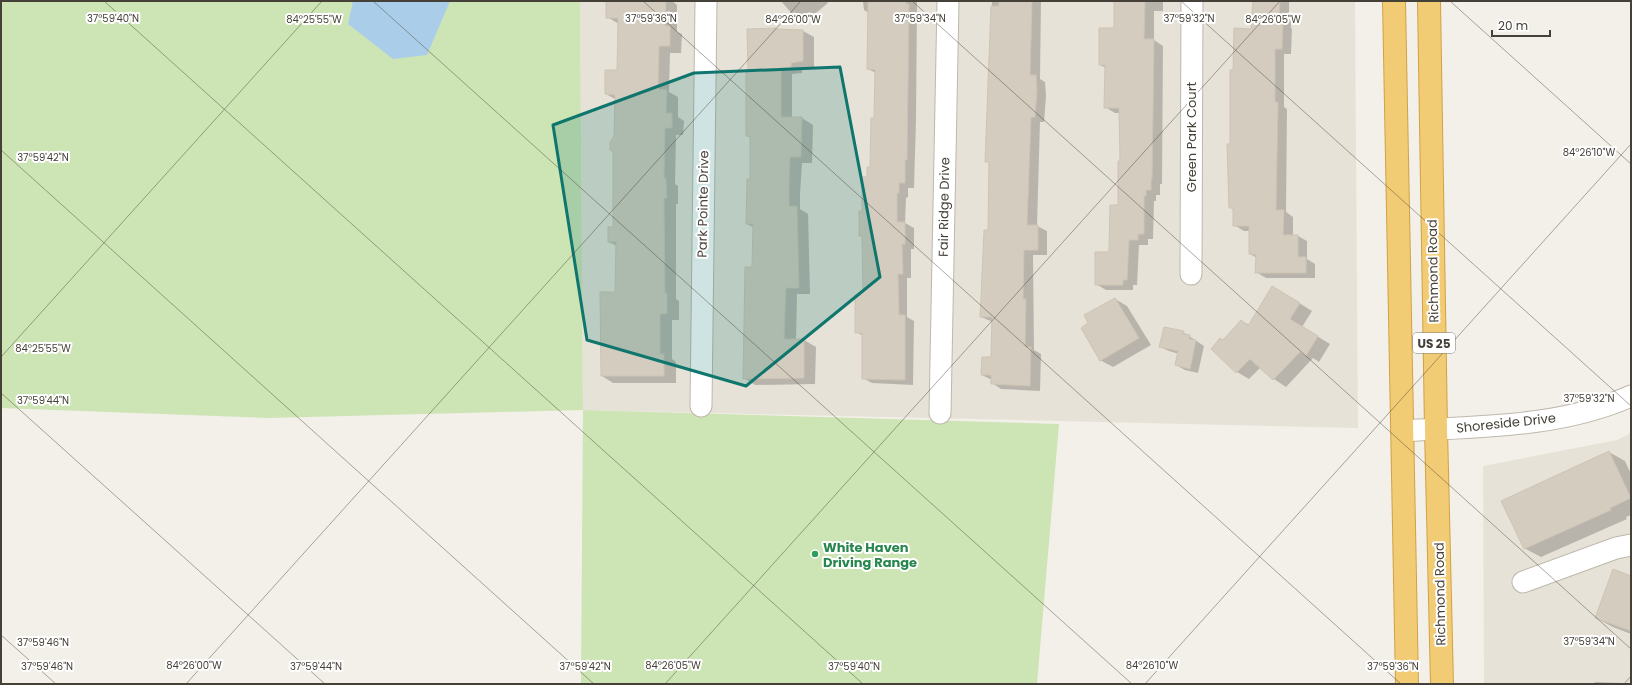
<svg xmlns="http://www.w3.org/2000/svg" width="1632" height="685" viewBox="0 0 1632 685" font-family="Poppins,sans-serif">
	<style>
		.residential { fill: #e6e2d7 }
		.green { fill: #cde4b5 }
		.water { fill: #aaceea }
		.shadow { fill: #0003 }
		.building { fill: #d4ccbf; stroke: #cec4b3 }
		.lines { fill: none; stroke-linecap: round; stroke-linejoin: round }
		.minor-casing { stroke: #beb8ac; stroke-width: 23 }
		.highway-casing { stroke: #d1a145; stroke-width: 24 }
		.minor { stroke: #fff; stroke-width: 21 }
		.highway { stroke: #f2cc74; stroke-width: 22 }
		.marked { fill: #0f766e; fill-opacity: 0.2; stroke: #0f766e; stroke-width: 3; stroke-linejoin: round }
		.ticks { fill: none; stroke: #464138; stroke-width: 1; stroke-opacity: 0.45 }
		.leisure-dot { fill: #2e9e5b; stroke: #fff; stroke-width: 1.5 }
		.labels { text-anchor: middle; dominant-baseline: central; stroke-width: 4; stroke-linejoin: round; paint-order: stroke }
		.shield { fill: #fff; stroke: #7e7a74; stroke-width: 1 }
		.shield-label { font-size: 12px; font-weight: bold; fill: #464138 }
		.street-label { font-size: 13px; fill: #464138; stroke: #fff }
		.leisure-label { font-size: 13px; font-weight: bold; fill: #27864d; stroke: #fff; text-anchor: start }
		.ticks-label { font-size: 10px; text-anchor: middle; fill: #464138; stroke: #fff; stroke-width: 4; stroke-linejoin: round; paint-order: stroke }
	</style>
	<rect width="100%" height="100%" fill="#f3f0e9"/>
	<!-- residential -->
	<g class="residential">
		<polygon points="580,1 1355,1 1358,428 583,410"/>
		<polygon points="1631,433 1631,684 1484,684 1483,466 1617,440"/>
	</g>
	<!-- green -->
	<polygon class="green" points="1,1 580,1 583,410 1059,424 1037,684 581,684 583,410 269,418 1,408"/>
	<!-- water -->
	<polygon class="water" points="353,1 450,1 427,55 393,59 348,24"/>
	<!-- shadow -->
	<g class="shadow">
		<polygon points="607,1 672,1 677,5 677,32 682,34 681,53 670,53 669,92 678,97 678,117 684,121 683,135 676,135 675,184 678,186 678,204 676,204 676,299 679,301 679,320 672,320 672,359 676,362 676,383 613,383 602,376 616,293 617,246 609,242 614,228 615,99 606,94 618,72 619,24 607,17"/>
		<polygon points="781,1 826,1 828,3 805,22 793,15"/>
		<polygon points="863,1 917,1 916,120 914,188 908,188 908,197 906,198 905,223 914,228 914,249 911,249 911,278 907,278 907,317 914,321 913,385 872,383 863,378 863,336 856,332 864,296 863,237 860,235 868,178 871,168 875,119 876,73 868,69 869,13 864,10"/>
		<polygon points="992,1 1041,1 1040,79 1045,82 1046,96 1044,122 1040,122 1037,226 1047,231 1047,255 1033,255 1034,350 1041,354 1040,391 1001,389 992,383 992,380 982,375 992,358 993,322 981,317 989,231 990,163 986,161"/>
		<polygon points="1115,1 1163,1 1163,11 1154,11 1154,40 1163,46 1162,184 1160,184 1160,195 1156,195 1156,201 1154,201 1153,239 1148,239 1148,245 1139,245 1137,285 1133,285 1133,290 1106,290 1096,284 1110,253 1118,206 1121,162 1120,113 1115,113 1105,107 1106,68 1100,65 1115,29"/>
		<polygon points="1253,1 1289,1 1289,19 1291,20 1291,28 1292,29 1291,54 1284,54 1284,107 1287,109 1286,212 1293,217 1293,236 1298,236 1307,241 1307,259 1315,264 1315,278 1266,278 1256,272 1257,258 1250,254 1250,231 1244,231 1234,225 1234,210 1230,207 1234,71 1252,30"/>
		<polygon points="803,31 814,37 814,67 802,69 802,73 792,74 792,118 802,118 813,125 812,163 802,163 800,194 800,209 808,214 810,294 797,294 796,340 804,340 816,347 815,384 755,385 744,378 753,268 753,227 747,224 751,180 751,138 747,136 749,72"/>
		<polygon points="1285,294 1312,311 1302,327 1330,344 1319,362 1313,358 1286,387 1274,379 1261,367 1249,379 1237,372 1212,349 1223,341 1242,321 1249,325"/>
		<polygon points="1115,299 1127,306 1151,345 1113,367 1100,360 1090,324"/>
		<polygon points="1183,332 1204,346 1198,373 1185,370 1176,365 1179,354 1169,351 1160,347"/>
		<polygon points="1609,452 1625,461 1631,474 1631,515 1626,517 1627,519 1541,557 1524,548"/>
		<polygon points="1631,577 1631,634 1613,627 1596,618"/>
		<polygon points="1595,682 1622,683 1623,684 1595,684"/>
	</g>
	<!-- building -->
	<g class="building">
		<polygon points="606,1 666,1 665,26 670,26 670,46 659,46 658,85 659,85 659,89 667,90 666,113 672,113 672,128 665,128 664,178 666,178 667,198 664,198 665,293 667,293 667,314 660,314 660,354 664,354 664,376 601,376 600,292 615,292 616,242 608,242 608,227 613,227 613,152 610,150 610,142 614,136 615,95 605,94 605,70 617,70 618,18 606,18"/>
		<polygon points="868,1 906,1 906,4 909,4 907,160 905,160 905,183 899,183 899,193 897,193 897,222 905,222 905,244 902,244 903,274 898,274 899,315 905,315 905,380 862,379 862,333 855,333 855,295 863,295 862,236 859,236 859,211 862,211 862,177 867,177 867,167 870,167 871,118 874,118 875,70 867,69"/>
		<polygon points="999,1 1032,1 1030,75 1036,75 1037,90 1035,117 1031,117 1027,225 1038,225 1038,250 1024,250 1023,299 1026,299 1025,347 1031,347 1030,386 991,384 991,375 981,375 982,357 991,357 992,317 980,317 981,298 984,230 988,230 989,162 985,162 991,6 999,6"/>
		<polygon points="1114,1 1145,1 1144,39 1154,39 1152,179 1151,179 1151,190 1146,190 1146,196 1144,196 1144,234 1138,234 1138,240 1129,240 1127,280 1123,280 1123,285 1095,285 1095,252 1109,252 1110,205 1118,205 1118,161 1120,161 1119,108 1104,108 1105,65 1099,65 1099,28 1114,28"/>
		<polygon points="1253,1 1280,1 1279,14 1281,14 1281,22 1283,22 1282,49 1275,49 1275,102 1278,102 1276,210 1284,210 1283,235 1298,235 1298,257 1306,257 1306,273 1255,273 1256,255 1249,254 1249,226 1233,226 1233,208 1229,208 1227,144 1230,144 1230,70 1233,70 1234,28 1251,29"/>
		<polygon points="776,28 775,29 803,30 803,61 791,63 791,67 781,68 781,117 802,117 801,157 790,157 789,187 789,206 797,206 799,288 786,288 784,339 804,339 804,378 743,379 745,267 752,267 753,224 746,224 747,179 750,179 750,136 746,136 746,71 748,71 747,29"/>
		<polygon points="1272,286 1300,303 1290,319 1318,336 1306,356 1300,352 1273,380 1250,359 1236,373 1211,349 1220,338 1223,340 1241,320 1248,326"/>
		<polygon points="1115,298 1139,338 1100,361 1081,328 1088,323 1084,315"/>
		<polygon points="1164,327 1184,331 1183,334 1190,335 1189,339 1196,340 1190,369 1175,365 1178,351 1159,347"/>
		<polygon points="1609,451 1631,498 1610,508 1611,510 1524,549 1501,501"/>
		<polygon points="1613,569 1631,576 1631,631 1595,618"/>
	</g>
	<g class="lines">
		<!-- minor casing -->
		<g class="minor-casing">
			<g id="minor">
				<polyline points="1191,274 1192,1"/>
				<polyline points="701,406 706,1"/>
				<polyline points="940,413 948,1"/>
				<path d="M 1402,431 C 1479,426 1559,428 1631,396"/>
				<polyline points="1523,582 1616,548 1631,545"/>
			</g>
		</g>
		<!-- highway casing -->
		<g class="highway-casing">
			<g id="highway">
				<polyline points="1394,1 1407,684"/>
				<polyline points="1429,1 1436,429 1442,684"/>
			</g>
		</g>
		<!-- minor -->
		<use href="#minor" class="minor"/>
		<!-- highway -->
		<use href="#highway" class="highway"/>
	</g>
	<!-- marked area -->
	<path class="marked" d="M 840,67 L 880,277 L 746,386 L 587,340 L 553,125 L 694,73 Z"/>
	<!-- ticks -->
	<path class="ticks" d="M 104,1 L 863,684M 373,1 L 1132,684M 643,1 L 1401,684M 912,1 L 1631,649M 1181,1 L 1631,406M 1450,1 L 1631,164M 1,150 L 594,684M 1,357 L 322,1M 1,393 L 325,684M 1,635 L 56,684M 186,684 L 801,1M 665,684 L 1280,1M 1145,684 L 1631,144M 1624,684 L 1631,676"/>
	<!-- markers -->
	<circle class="leisure-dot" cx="815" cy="554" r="4"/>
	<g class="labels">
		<!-- shield labels -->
		<rect class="shield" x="1413" y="333" width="42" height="20" rx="3"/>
		<g class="shield-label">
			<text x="1434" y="343">US 25</text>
		</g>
		<!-- street labels -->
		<g class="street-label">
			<text transform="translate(1191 137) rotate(-90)">Green Park Court</text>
			<text transform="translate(703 204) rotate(-89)">Park Pointe Drive</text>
			<text transform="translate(944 207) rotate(-89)">Fair Ridge Drive</text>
			<text transform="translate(1433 271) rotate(-91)">Richmond Road</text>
			<text transform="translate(1506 423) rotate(-6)">Shoreside Drive</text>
			<text transform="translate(1440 594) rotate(-91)">Richmond Road</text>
		</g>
		<!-- leisure labels -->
		<g class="leisure-label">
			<text x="823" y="547">White Haven<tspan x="823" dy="15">Driving Range</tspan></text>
		</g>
	</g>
	<g class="ticks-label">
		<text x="113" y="22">37°59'40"N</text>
		<text x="651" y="22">37°59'36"N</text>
		<text x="1189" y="22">37°59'32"N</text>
		<text x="920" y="22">37°59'34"N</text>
		<text x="314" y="23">84°25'55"W</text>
		<text x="793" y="23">84°26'00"W</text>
		<text x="1273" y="23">84°26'05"W</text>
		<text x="1589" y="156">84°26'10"W</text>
		<text x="43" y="161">37°59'42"N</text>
		<text x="43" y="352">84°25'55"W</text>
		<text x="1589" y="402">37°59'32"N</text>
		<text x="43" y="404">37°59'44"N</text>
		<text x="1589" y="645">37°59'34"N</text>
		<text x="43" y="646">37°59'46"N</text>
		<text x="194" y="669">84°26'00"W</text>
		<text x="673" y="669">84°26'05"W</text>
		<text x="1152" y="669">84°26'10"W</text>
		<text x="47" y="670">37°59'46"N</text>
		<text x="316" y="670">37°59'44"N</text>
		<text x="585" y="670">37°59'42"N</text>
		<text x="854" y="670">37°59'40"N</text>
		<text x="1393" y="670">37°59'36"N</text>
	</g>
	<!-- border -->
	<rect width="1632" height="685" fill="none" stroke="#464138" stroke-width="4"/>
	<!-- scale -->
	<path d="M1492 30v6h58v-6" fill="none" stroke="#464138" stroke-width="2"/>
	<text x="1498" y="30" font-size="12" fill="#464138" stroke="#ffffff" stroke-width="3" paint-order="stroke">20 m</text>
</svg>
